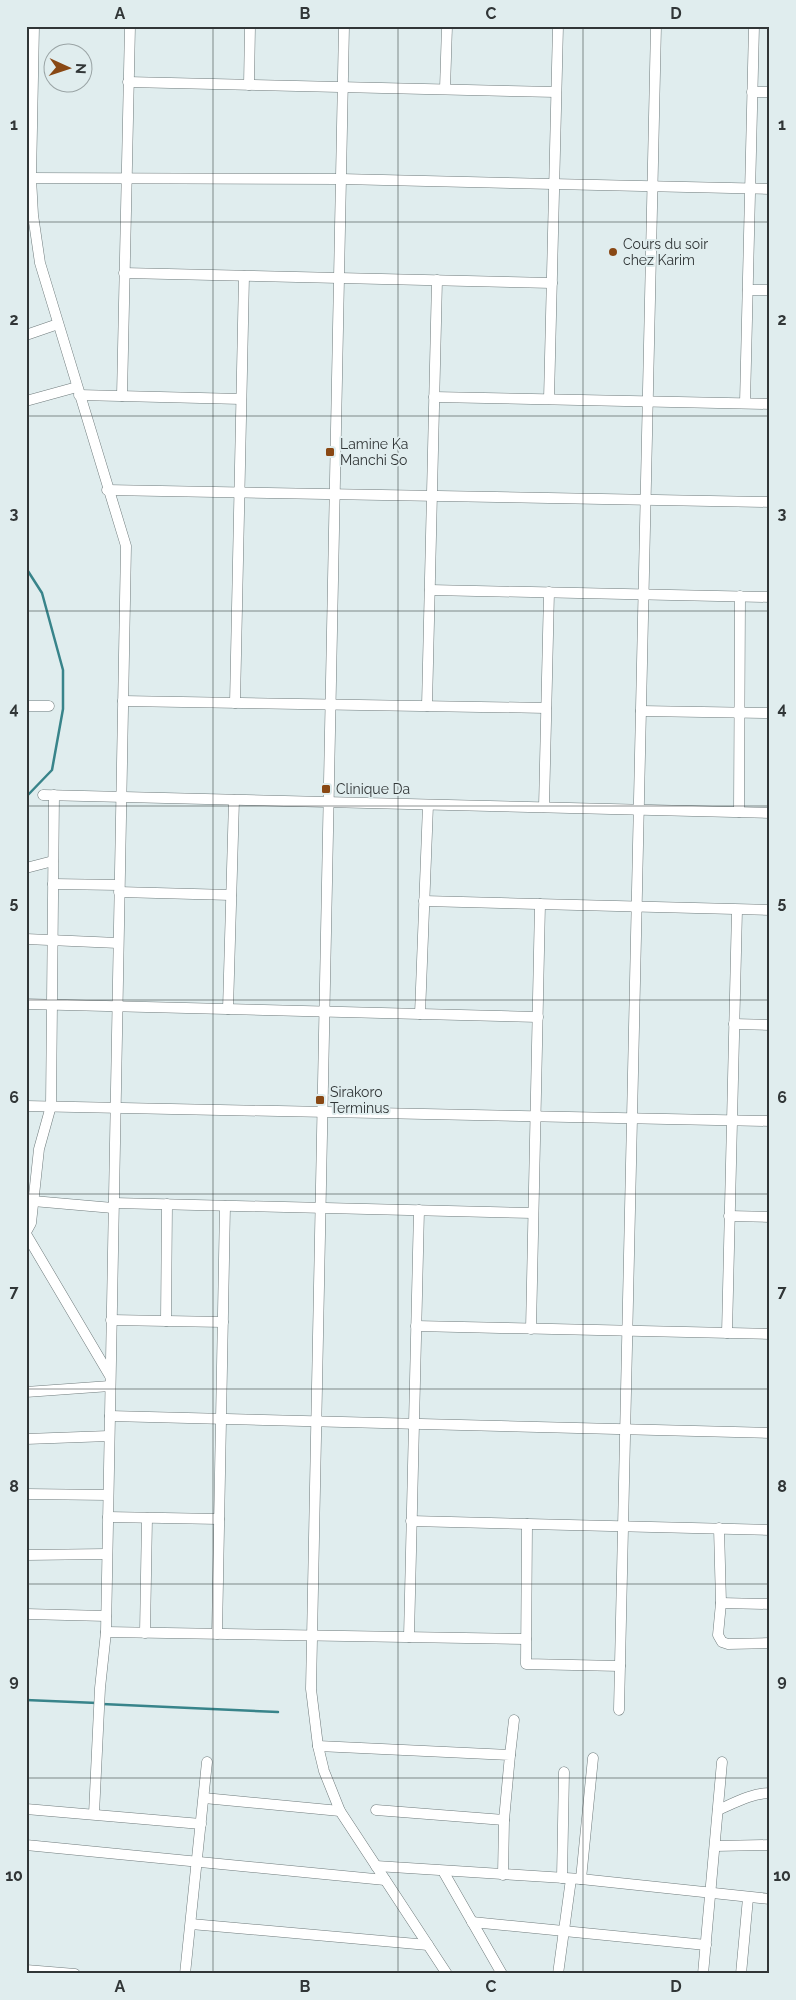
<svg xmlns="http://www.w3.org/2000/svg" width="796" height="2000" viewBox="0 0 796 2000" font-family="Raleway,sans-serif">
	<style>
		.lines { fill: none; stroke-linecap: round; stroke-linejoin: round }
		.stream { stroke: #38848a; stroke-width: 2.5 }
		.minor-casing { stroke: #6f7b7c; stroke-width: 11 }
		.minor { stroke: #fff; stroke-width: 10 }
		.grid { fill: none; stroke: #313637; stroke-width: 1; stroke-opacity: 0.55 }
		.poi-dot { fill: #894814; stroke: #e0edee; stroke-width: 2 }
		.labels { text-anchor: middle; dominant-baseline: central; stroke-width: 4; stroke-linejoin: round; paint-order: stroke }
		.poi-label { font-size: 14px; fill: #313637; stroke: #e0edee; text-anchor: start }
		.neatline { fill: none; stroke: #313637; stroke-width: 2 }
		.grid-label { font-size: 16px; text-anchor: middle; font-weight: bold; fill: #313637 }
	</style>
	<rect width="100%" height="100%" fill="#e0edee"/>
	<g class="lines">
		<!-- stream -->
		<g class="stream">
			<polyline points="26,568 42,593 63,670 63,709 52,770 26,797"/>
			<polyline points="26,1700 97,1703"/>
			<polyline points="102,1704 278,1712"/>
		</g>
		<!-- minor casing -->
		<g class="minor-casing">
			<g id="minor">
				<polyline points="34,26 31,178 33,215 40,263 126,546 106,1632 100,1688 94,1814"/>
				<polyline points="344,26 311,1689 318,1746 324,1771 340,1811 447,1974"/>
				<polyline points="128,82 556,92"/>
				<polyline points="249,85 250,26"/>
				<polyline points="445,89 447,26"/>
				<polyline points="752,92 770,92"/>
				<polyline points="26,178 341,179 770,189"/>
				<polyline points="124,273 552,283"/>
				<polyline points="748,290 770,290"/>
				<polyline points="26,335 58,324"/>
				<polyline points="79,395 241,399"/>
				<polyline points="122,396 130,26"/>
				<polyline points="434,397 770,404"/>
				<polyline points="549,399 558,26"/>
				<polyline points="26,401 77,387"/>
				<polyline points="745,403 754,26"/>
				<polyline points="107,490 770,502"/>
				<polyline points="430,590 770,597"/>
				<polyline points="123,701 546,708"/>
				<polyline points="235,703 244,276"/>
				<polyline points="26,706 49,706"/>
				<polyline points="427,706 437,280"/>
				<polyline points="641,711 770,713"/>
				<polyline points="43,795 770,813"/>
				<polyline points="544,807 549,592"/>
				<polyline points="739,812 740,596"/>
				<polyline points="26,868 53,861"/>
				<polyline points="53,884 119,885"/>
				<polyline points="119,892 231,895"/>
				<polyline points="424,901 770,910"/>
				<polyline points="26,939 118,943"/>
				<polyline points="26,1004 538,1017"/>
				<polyline points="228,1009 234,800"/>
				<polyline points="420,1014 428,805"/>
				<polyline points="734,1024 770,1025"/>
				<polyline points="26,1106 770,1121"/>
				<polyline points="33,1201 113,1208"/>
				<polyline points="114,1203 533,1213"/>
				<polyline points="729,1216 770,1217"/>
				<polyline points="26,1232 31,1223 39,1149 51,1106 54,795"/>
				<polyline points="26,1234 110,1376"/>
				<polyline points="111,1320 223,1322"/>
				<polyline points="166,1321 167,1204"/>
				<polyline points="416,1326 770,1334"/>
				<polyline points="531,1329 540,904"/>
				<polyline points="727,1333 737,910"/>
				<polyline points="26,1392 110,1386"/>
				<polyline points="110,1416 770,1433"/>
				<polyline points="26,1439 109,1436"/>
				<polyline points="26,1494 108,1495"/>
				<polyline points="108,1517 219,1519"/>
				<polyline points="411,1521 770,1530"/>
				<polyline points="527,1524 526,1664 620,1666"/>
				<polyline points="719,1528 721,1603 718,1635 722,1642 728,1644 770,1643"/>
				<polyline points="26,1555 107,1554"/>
				<polyline points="721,1603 770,1604"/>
				<polyline points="26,1614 106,1616"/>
				<polyline points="106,1632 526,1639"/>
				<polyline points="145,1633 147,1518"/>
				<polyline points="217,1634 225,1206"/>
				<polyline points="409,1637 419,1210"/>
				<polyline points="619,1710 656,26"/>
				<polyline points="318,1746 510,1755 504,1820 503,1875"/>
				<polyline points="510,1755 514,1720"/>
				<polyline points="204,1798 340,1811"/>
				<polyline points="26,1809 201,1824"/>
				<polyline points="376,1810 504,1820"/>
				<path d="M 718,1810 C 734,1803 752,1793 770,1793"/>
				<polyline points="26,1845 385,1880"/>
				<polyline points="715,1846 770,1845"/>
				<polyline points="376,1866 581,1879 770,1899"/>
				<polyline points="443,1871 502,1974"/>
				<polyline points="562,1878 564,1772"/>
				<polyline points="581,1879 593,1758"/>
				<polyline points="472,1922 706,1945"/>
				<polyline points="191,1924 428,1945"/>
				<polyline points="26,1970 75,1974"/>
				<polyline points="185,1974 207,1762"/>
				<polyline points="558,1974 571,1879"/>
				<polyline points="703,1974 722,1762"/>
				<polyline points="741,1974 748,1898"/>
			</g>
		</g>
		<!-- minor -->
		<use href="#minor" class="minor"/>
	</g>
	<!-- grid -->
	<path class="grid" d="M 213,26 L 213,1974M 398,26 L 398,1974M 583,26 L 583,1974M 26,222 L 770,222M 26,416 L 770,416M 26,611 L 770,611M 26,806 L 770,806M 26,1000 L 770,1000M 26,1194 L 770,1194M 26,1389 L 770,1389M 26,1584 L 770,1584M 26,1778 L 770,1778"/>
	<!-- markers -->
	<g class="poi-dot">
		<circle cx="613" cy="252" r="5"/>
		<rect x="325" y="447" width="10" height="10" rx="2.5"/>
		<rect x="321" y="784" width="10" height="10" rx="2.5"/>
		<rect x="315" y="1095" width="10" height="10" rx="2.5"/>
	</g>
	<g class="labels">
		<!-- poi labels -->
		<g class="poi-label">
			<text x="623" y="244">Cours du soir<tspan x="623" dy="16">chez Karim</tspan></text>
			<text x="340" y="444">Lamine Ka<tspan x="340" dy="16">Manchi So</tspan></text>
			<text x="336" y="789">Clinique Da</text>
			<text x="330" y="1092">Sirakoro<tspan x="330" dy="16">Terminus</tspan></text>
		</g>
	</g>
	<!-- border -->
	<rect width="796" height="2000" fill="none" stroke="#e0edee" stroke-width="55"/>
	<!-- north arrow -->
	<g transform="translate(68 68) rotate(93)"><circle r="24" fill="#e0edee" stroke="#9aa4a5"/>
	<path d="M0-4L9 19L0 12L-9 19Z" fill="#894814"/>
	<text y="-8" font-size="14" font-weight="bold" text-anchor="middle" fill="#313637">N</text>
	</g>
	<rect x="28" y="28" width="740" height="1944" class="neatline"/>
	<g class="grid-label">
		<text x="120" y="19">A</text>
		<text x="305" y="19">B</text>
		<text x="491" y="19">C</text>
		<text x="676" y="19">D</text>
		<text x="14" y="130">1</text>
		<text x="782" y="130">1</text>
		<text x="14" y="325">2</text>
		<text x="782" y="325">2</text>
		<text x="14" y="519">3</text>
		<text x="782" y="519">3</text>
		<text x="14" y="714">4</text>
		<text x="782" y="714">4</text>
		<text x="14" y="908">5</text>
		<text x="782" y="908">5</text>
		<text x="14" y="1103">6</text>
		<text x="782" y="1103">6</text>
		<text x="14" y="1297">7</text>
		<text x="782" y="1297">7</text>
		<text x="14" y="1492">8</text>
		<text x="782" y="1492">8</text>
		<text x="14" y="1686">9</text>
		<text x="782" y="1686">9</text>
		<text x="14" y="1881">10</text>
		<text x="782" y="1881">10</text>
		<text x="120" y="1992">A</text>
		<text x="305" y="1992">B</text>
		<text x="491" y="1992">C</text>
		<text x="676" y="1992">D</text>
	</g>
</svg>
